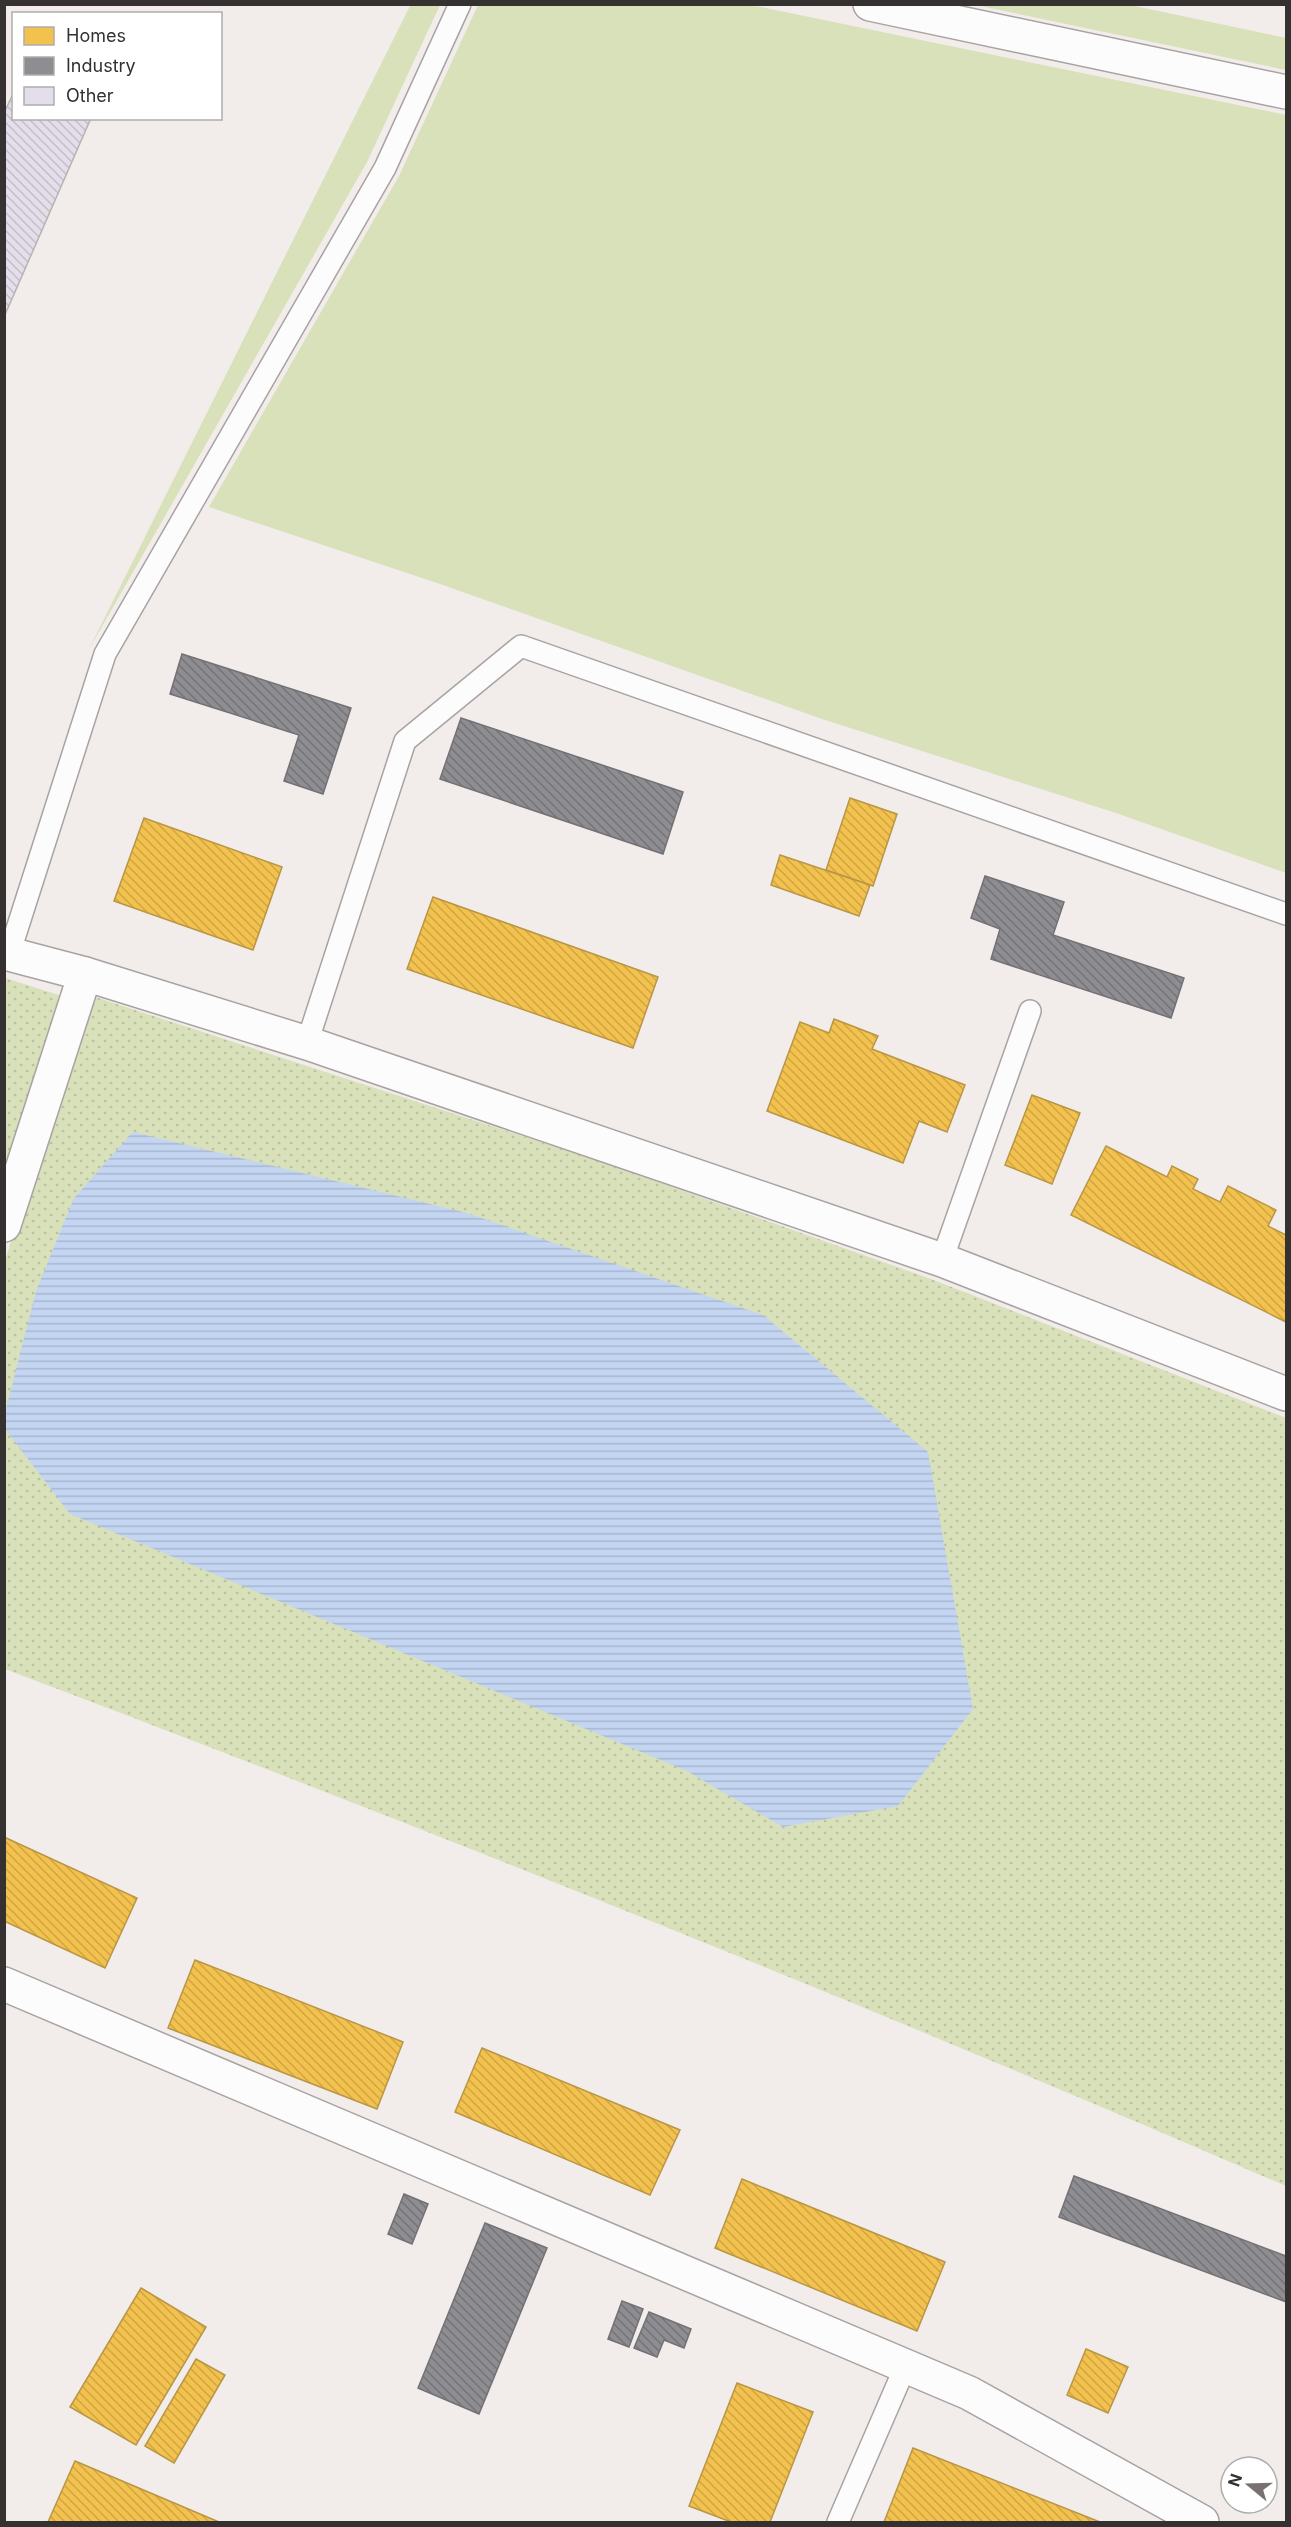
<svg xmlns="http://www.w3.org/2000/svg" width="1291" height="2527" viewBox="0 0 1291 2527" font-family="Inter,sans-serif">
	<style>
		.grass { fill: #d8e1ba }
		.park { fill: url(#park-dots) }
		.water { fill: url(#water-rules) }
		.homes { fill: url(#homes-back-hatch); stroke: #b99645; stroke-width: 1.5 }
		.industry { fill: url(#industry-back-hatch); stroke: #737175; stroke-width: 1.5 }
		.building { fill: url(#building-back-hatch); stroke: #b6b3b3; stroke-width: 1.5 }
		.lines { fill: none; stroke-linecap: round; stroke-linejoin: round }
		.service-casing { stroke: #a8a3a2; stroke-width: 24 }
		.minor-casing { stroke: #a8a3a2; stroke-width: 36 }
		.tertiary-casing { stroke: #a8a3a2; stroke-width: 36 }
		.service { stroke: #fdfcfc; stroke-width: 21 }
		.minor { stroke: #fdfcfc; stroke-width: 33 }
		.tertiary { stroke: #fdfcfc; stroke-width: 33 }
	</style>
	<defs>
		<pattern id="park-dots" width="8" height="8" patternUnits="userSpaceOnUse" patternTransform="scale(1.5)"><rect width="8" height="8" fill="#d8e1ba"/><path d="M2 2h.1M6 6h.1" fill="none" stroke="#bac2a0" stroke-width="1.8" stroke-linecap="round"/></pattern>
		<pattern id="water-rules" width="6" height="5" patternUnits="userSpaceOnUse" patternTransform="scale(1.5)"><rect width="6" height="5" fill="#c4d5f2"/><path d="M0 2.5h6" fill="none" stroke="#a9b7d0"/></pattern>
		<pattern id="homes-back-hatch" width="6" height="6" patternUnits="userSpaceOnUse" patternTransform="scale(1.5)"><rect width="6" height="6" fill="#f2c14e"/><path d="M-1 5l2 2M0 0l6 6M5-1l2 2" fill="none" stroke="#d0a644"/></pattern>
		<pattern id="industry-back-hatch" width="6" height="6" patternUnits="userSpaceOnUse" patternTransform="scale(1.5)"><rect width="6" height="6" fill="#8d8d92"/><path d="M-1 5l2 2M0 0l6 6M5-1l2 2" fill="none" stroke="#747478"/></pattern>
		<pattern id="building-back-hatch" width="6" height="6" patternUnits="userSpaceOnUse" patternTransform="scale(1.5)"><rect width="6" height="6" fill="#e3dee9"/><path d="M-1 5l2 2M0 0l6 6M5-1l2 2" fill="none" stroke="#c3bfc8"/></pattern>
	</defs>
	<rect width="100%" height="100%" fill="#f2ecea"/>
	<!-- grass -->
	<g class="grass">
		<polygon points="411,4 440,5 367,162 88,651"/>
		<polygon points="478,5 751,5 1286,115 1286,873 1116,813 822,719 443,585 209,507 399,176"/>
		<polygon points="976,5 1130,5 1286,38 1286,70"/>
	</g>
	<!-- park -->
	<g class="park">
		<polygon points="5,978 65,997 5,1182"/>
		<path d="M 89,995 L 596,1160 L 931,1279 L 1286,1418 L 1286,2186 C 863,2003 436,1832 5,1669 L 5,1261 Z"/>
	</g>
	<!-- water -->
	<polygon class="water" points="133,1132 467,1213 763,1315 928,1452 973,1709 898,1806 783,1827 687,1771 70,1514 5,1429 5,1413 36,1291 74,1198"/>
	<!-- homes -->
	<g class="homes">
		<polygon points="850,798 897,814 873,886 826,870"/>
		<polygon points="144,818 282,867 253,950 114,901"/>
		<polygon points="780,855 870,885 859,916 771,885"/>
		<polygon points="433,897 658,977 633,1048 407,969"/>
		<polygon points="834,1019 878,1036 872,1049 965,1085 947,1132 919,1121 903,1163 767,1111 800,1022 829,1033"/>
		<polygon points="1032,1095 1080,1113 1052,1184 1005,1165"/>
		<polygon points="1106,1146 1167,1177 1172,1166 1198,1179 1193,1189 1220,1202 1228,1186 1276,1210 1268,1226 1286,1235 1286,1322 1071,1215"/>
		<polygon points="4,1837 137,1898 105,1968 4,1921"/>
		<polygon points="195,1960 403,2042 377,2109 168,2028"/>
		<polygon points="482,2048 680,2130 650,2195 455,2112"/>
		<polygon points="742,2179 945,2262 917,2331 715,2248"/>
		<polygon points="141,2288 206,2327 136,2445 70,2407"/>
		<polygon points="1086,2349 1128,2367 1108,2413 1067,2395"/>
		<polygon points="196,2359 225,2375 174,2463 145,2446"/>
		<polygon points="737,2383 813,2412 770,2522 731,2522 689,2506"/>
		<polygon points="913,2448 1100,2522 884,2522"/>
		<polygon points="75,2461 219,2522 48,2522"/>
	</g>
	<!-- industry -->
	<g class="industry">
		<polygon points="182,654 351,708 323,794 284,781 299,735 170,694"/>
		<polygon points="461,718 683,792 663,854 440,779"/>
		<polygon points="985,876 1064,902 1053,935 1184,978 1171,1018 991,959 1000,929 971,918"/>
		<polygon points="1074,2176 1286,2256 1286,2302 1059,2217"/>
		<polygon points="404,2194 428,2204 412,2244 388,2234"/>
		<polygon points="485,2223 547,2248 479,2414 418,2388"/>
		<polygon points="622,2301 643,2309 629,2347 608,2339"/>
		<polygon points="649,2312 691,2329 684,2348 664,2340 657,2357 634,2348"/>
	</g>
	<!-- building -->
	<polygon class="building" points="14,92 14,118 91,118 4,317 4,113"/>
	<g class="lines">
		<!-- service casing -->
		<g class="service-casing">
			<g id="service">
				<polyline points="4,953 9,954 105,654 385,168 460,4"/>
				<polyline points="307,1043 405,741 521,646 1286,914"/>
				<polyline points="942,1260 1030,1011"/>
				<polyline points="838,2522 906,2365"/>
			</g>
		</g>
		<!-- minor casing -->
		<g class="minor-casing">
			<g id="minor">
				<polyline points="9,954 85,974 307,1043 942,1260 1286,1394"/>
				<polyline points="4,1225 85,974"/>
				<polyline points="4,1984 969,2393 1202,2522"/>
			</g>
		</g>
		<!-- tertiary casing -->
		<g class="tertiary-casing">
			<polyline id="tertiary" points="870,4 1286,92"/>
		</g>
		<!-- service -->
		<use href="#service" class="service"/>
		<!-- minor -->
		<use href="#minor" class="minor"/>
		<!-- tertiary -->
		<use href="#tertiary" class="tertiary"/>
	</g>
	<!-- border -->
	<rect width="1291" height="2527" fill="none" stroke="#353130" stroke-width="12"/>
	<!-- legend -->
	<rect x="12" y="12" width="210" height="108" fill="#ffffff" stroke="#aeadac" stroke-width="1.5"/>
	<rect x="24" y="27" width="30" height="18" fill="#f2c14e" stroke="#aeadac" stroke-width="1.5"/>
	<text x="66" y="42" font-size="18" fill="#353130">Homes</text>
	<rect x="24" y="57" width="30" height="18" fill="#8d8d92" stroke="#aeadac" stroke-width="1.5"/>
	<text x="66" y="72" font-size="18" fill="#353130">Industry</text>
	<rect x="24" y="87" width="30" height="18" fill="#e3dee9" stroke="#aeadac" stroke-width="1.5"/>
	<text x="66" y="102" font-size="18" fill="#353130">Other</text>
	<!-- north arrow -->
	<g transform="translate(1249 2485) rotate(289)"><circle r="28" fill="#ffffff" stroke="#aeadac" stroke-width="1.5"/>
	<path d="M0-4.5L10 22L0 15L-10 22Z" fill="#777271"/>
	<text y="-9" font-size="16" font-weight="bold" text-anchor="middle" fill="#353130">N</text>
	</g>
</svg>
